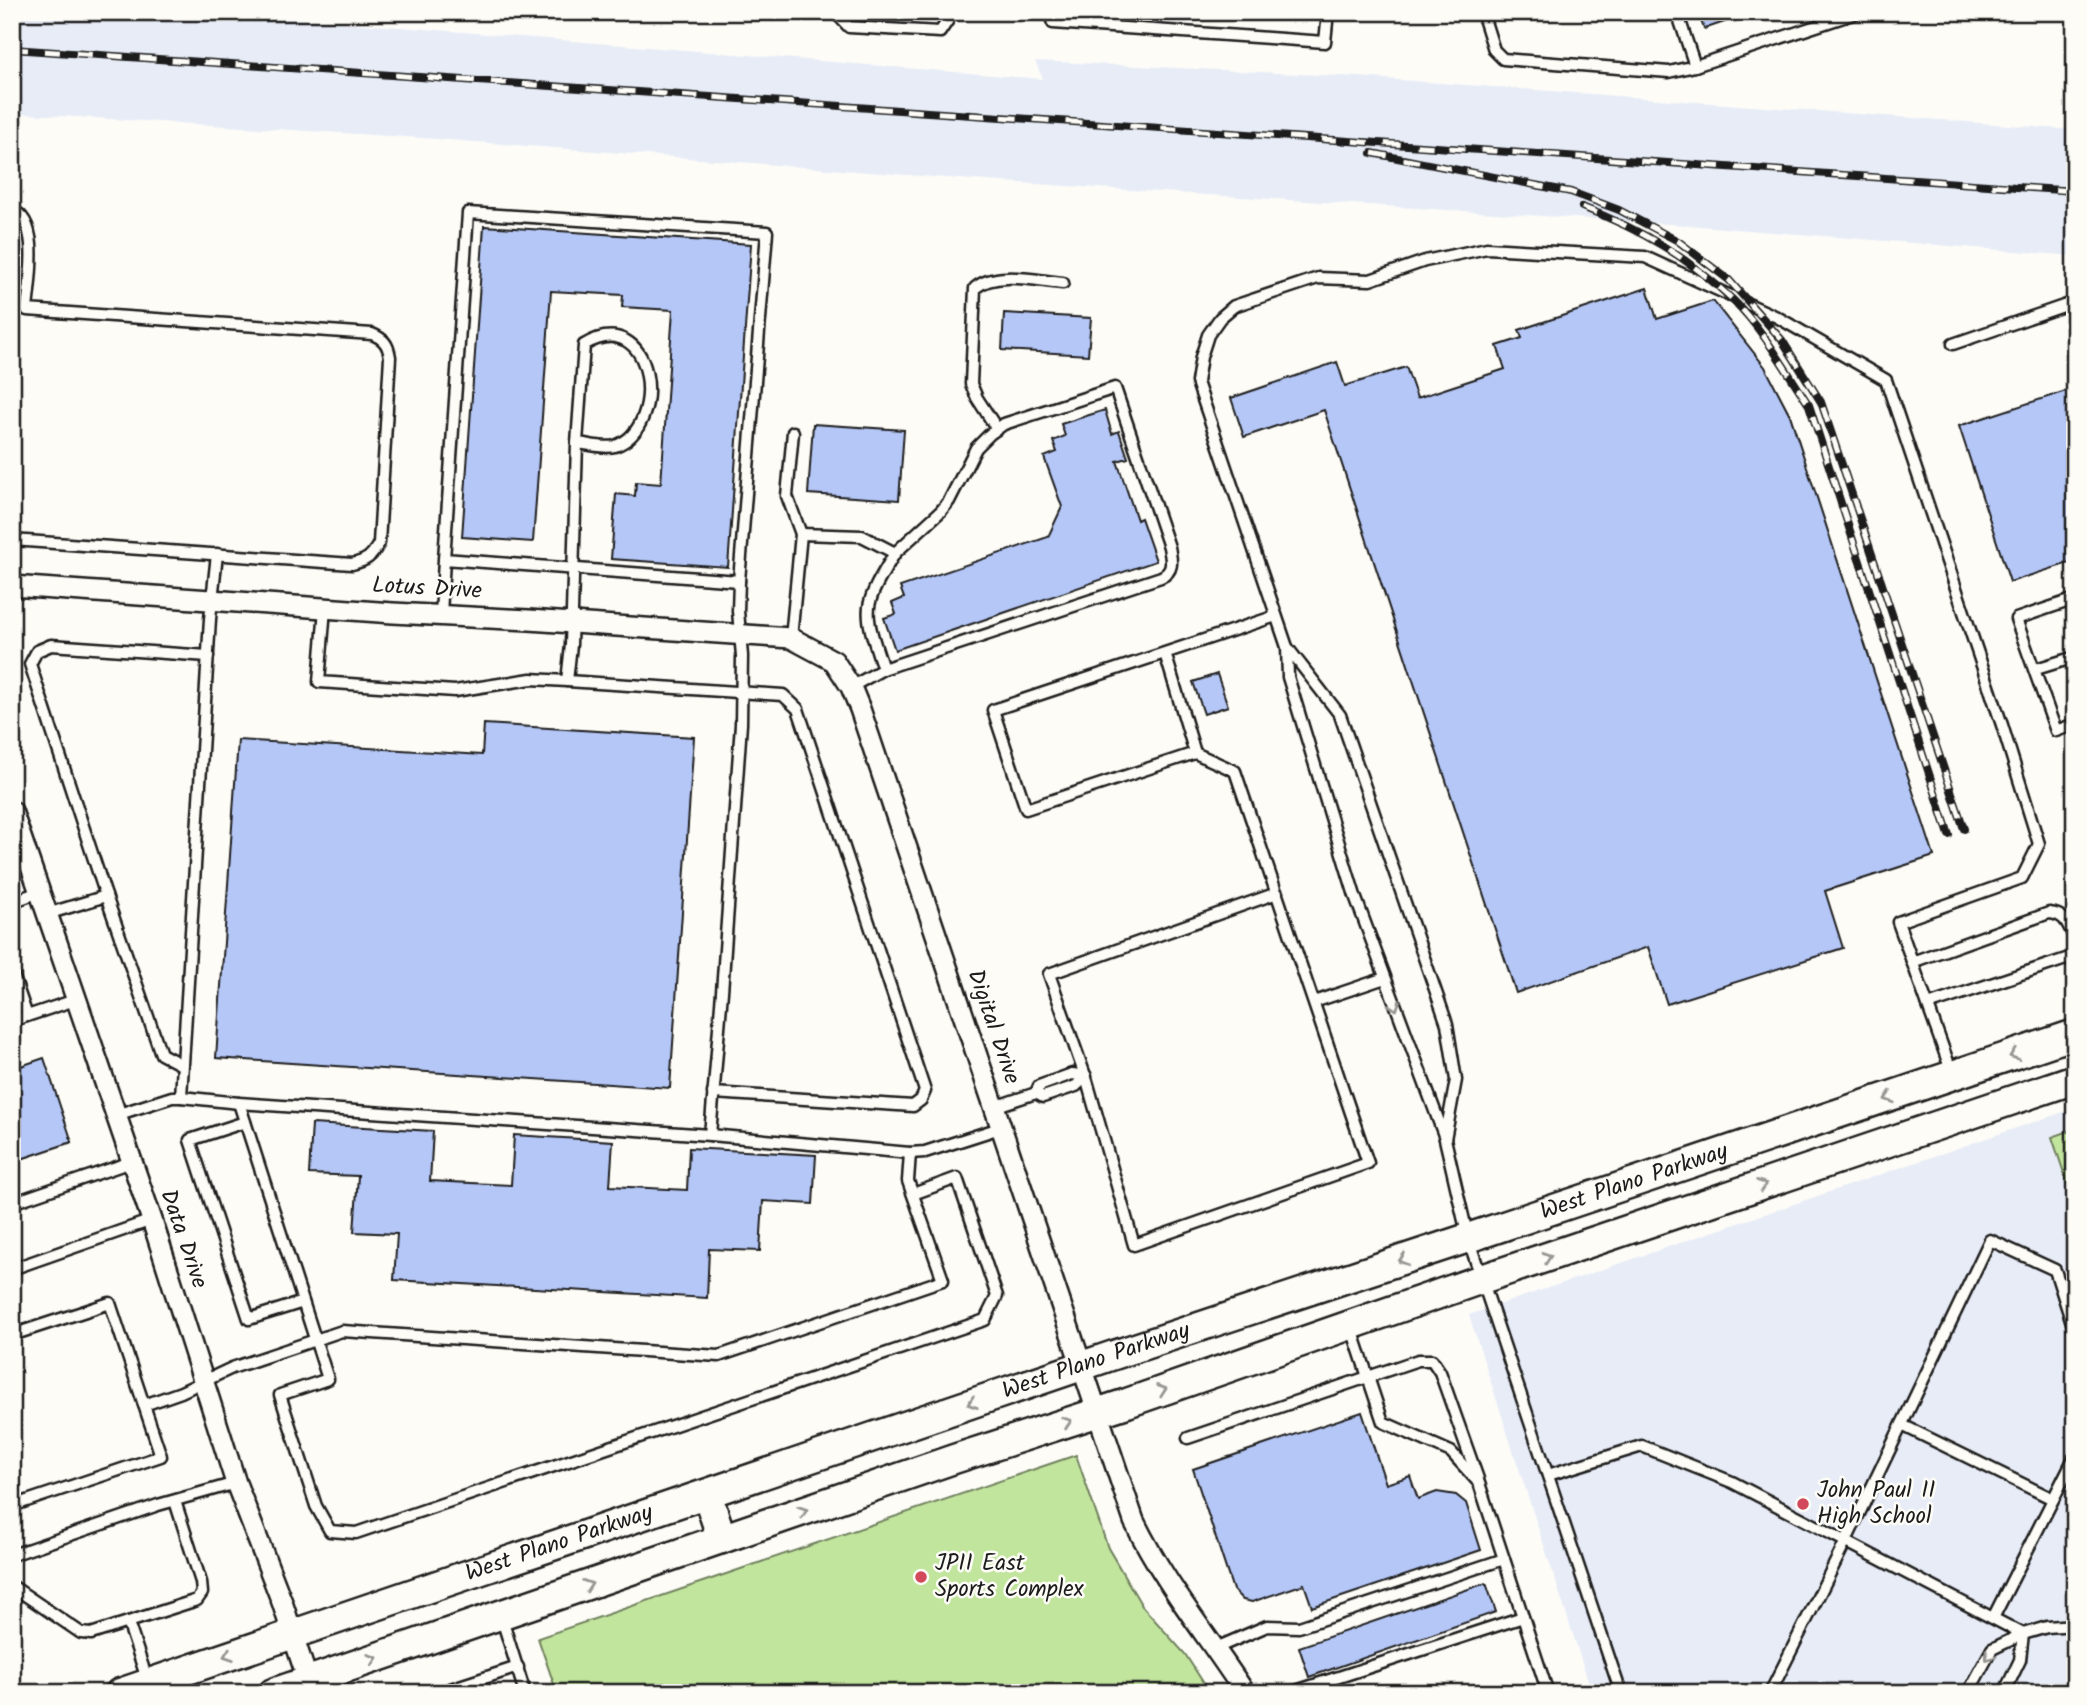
<svg xmlns="http://www.w3.org/2000/svg" width="2087" height="1705" viewBox="0 0 2087 1705" font-family="Kalam,sans-serif">
	<style>
		.built { fill: #e7ecf7 }
		.green { fill: #c2e59e; stroke: #6f805d; stroke-width: 2 }
		.building { fill: #b5c7f7; stroke: #1c1c1c; stroke-width: 2 }
		.lines { fill: none; stroke-linecap: round; stroke-linejoin: round }
		.lane-casing { stroke: #1c1c1c; stroke-width: 15 }
		.street-casing { stroke: #1c1c1c; stroke-width: 24 }
		.secondary-casing { stroke: #1c1c1c; stroke-width: 33 }
		.lane { stroke: #fdfcf7; stroke-width: 10 }
		.street { stroke: #fdfcf7; stroke-width: 19 }
		.secondary { stroke: #fdfcf7; stroke-width: 28 }
		.rail-casing { stroke: #1c1c1c; stroke-width: 8 }
		.rail { stroke: #fdfcf7; stroke-width: 5; stroke-dasharray: 16; stroke-linecap: butt }
		.oneway { stroke: #989794 }
		.poi-dot { fill: #d1495b; stroke: #fdfcf7; stroke-width: 2.5 }
		.labels { text-anchor: middle; dominant-baseline: central; stroke-width: 5; stroke-linejoin: round; paint-order: stroke }
		.street-label { font-size: 23px; fill: #1c1c1c; stroke: #fdfcf7 }
		.poi-label { font-size: 23px; fill: #1c1c1c; stroke: #fdfcf7; text-anchor: start }
	</style>
	<rect width="100%" height="100%" fill="#fdfcf7"/>
	<filter id="ink" filterUnits="userSpaceOnUse"><feTurbulence type="fractalNoise" baseFrequency=".0143" numOctaves="2"/><feDisplacementMap in="SourceGraphic" scale="14" xChannelSelector="R" yChannelSelector="G"/><feConvolveMatrix kernelMatrix="1 2 1 2 8 2 1 2 1" color-interpolation-filters="sRGB"/></filter>
	<g filter="url(#ink)">
		<!-- built -->
		<g class="built">
			<polygon points="12,12 213,12 1043,79 1035,61 1359,77 2075,130 2075,256 1686,225 987,181 423,138 12,113"/>
			<polygon points="2075,1108 2075,1693 1592,1693 1469,1315"/>
		</g>
		<!-- green -->
		<g class="green">
			<polygon points="2075,1129 2075,1206 2052,1137"/>
			<polygon points="1076,1455 1108,1548 1142,1606 1185,1654 1210,1693 557,1693 538,1638"/>
		</g>
		<!-- building -->
		<g class="building">
			<polygon points="1698,12 1745,12 1745,15 1704,29"/>
			<polygon points="484,226 751,244 728,567 611,559 616,494 635,496 636,482 661,484 673,310 622,307 623,295 551,291 533,542 462,537"/>
			<polygon points="1647,288 1657,319 1713,301 1765,367 1790,415 1934,856 1825,891 1843,948 1667,1004 1648,947 1516,993 1324,410 1244,437 1231,398 1337,362 1345,386 1406,367 1417,398 1505,369 1497,346 1522,338 1519,330"/>
			<polygon points="1004,313 1091,318 1088,355 1002,350"/>
			<polygon points="2075,388 2075,561 2010,582 1959,426"/>
			<polygon points="1105,410 1112,434 1119,431 1128,458 1117,461 1137,520 1141,518 1156,561 895,650 884,618 896,614 892,603 904,598 900,587 1048,537 1062,507 1044,457 1057,452 1053,441 1065,436 1061,424"/>
			<polygon points="813,424 904,430 899,500 808,494"/>
			<polygon points="1217,674 1228,706 1204,714 1193,682"/>
			<polygon points="484,724 694,737 670,1088 216,1058 238,740 482,755"/>
			<polygon points="44,1058 72,1142 12,1162 12,1069"/>
			<polygon points="312,1124 433,1131 430,1181 511,1185 514,1135 613,1141 610,1186 687,1190 689,1148 816,1155 813,1204 763,1201 760,1251 709,1249 707,1298 394,1280 397,1234 354,1232 358,1176 309,1174"/>
			<polygon points="1362,1412 1386,1484 1410,1476 1418,1499 1437,1492 1456,1495 1466,1503 1481,1550 1312,1607 1304,1584 1252,1602 1243,1600 1233,1590 1193,1469"/>
			<polygon points="1486,1583 1496,1612 1309,1677 1299,1647"/>
		</g>
		<g class="lines">
			<!-- lane casing -->
			<g class="lane-casing">
				<g id="lane">
					<polyline points="835,12 849,27 940,32 948,20 946,12"/>
					<polyline points="1049,12 1053,23 1325,42 1328,12"/>
					<polyline points="1482,12 1494,50 1503,59 1669,72 1695,66 1859,12"/>
					<polyline points="1677,12 1695,66"/>
					<path d="M 12,210 C 42,221 29,284 27,310 L 372,334 C 384,339 388,344 390,357 L 379,543 C 372,557 366,561 352,564 L 12,540"/>
					<polyline points="1953,344 2075,302"/>
					<path d="M 997,429 L 977,398 L 971,384 L 975,288 C 995,270 1038,281 1063,283"/>
					<path d="M 801,534 L 862,536 L 895,553 C 861,609 863,608 883,669 L 851,687"/>
					<polyline points="739,581 738,611 742,656 741,724 722,992 710,1135 910,1153 925,1152 1000,1128"/>
					<polyline points="2075,599 2016,619 2056,731 2075,724"/>
					<polyline points="325,608 319,682 455,691 531,679 567,681 783,695 798,709 925,1091 921,1100 913,1106 713,1093"/>
					<polyline points="441,615 444,559 468,213 767,232 739,581 444,559"/>
					<polyline points="791,638 801,534 787,496 793,432"/>
					<polyline points="1287,647 1288,677 1355,896 1445,1138"/>
					<polyline points="1165,653 1195,753 1026,809 993,710 1276,616"/>
					<path d="M 883,669 L 1161,577 C 1175,571 1171,559 1169,547 L 1115,388 L 1004,424 L 990,434 L 976,448 L 949,501 L 941,511 L 895,553"/>
					<polyline points="2036,669 2075,657"/>
					<path d="M 567,681 L 571,645 L 577,443 L 584,345 C 654,304 670,427 615,446 C 604,449 588,444 577,443"/>
					<path d="M 1195,753 L 1235,771 C 1280,902 1324,1033 1368,1163 L 1134,1245 L 1087,1081 L 1049,974 L 1277,893"/>
					<polyline points="12,902 39,892"/>
					<polyline points="47,914 106,896"/>
					<path d="M 1912,962 L 2049,913 C 2066,914 2068,925 2075,939"/>
					<polyline points="12,972 27,1016"/>
					<polyline points="1314,1002 1385,978"/>
					<polyline points="1928,1005 2075,956"/>
					<polyline points="12,1021 75,1000"/>
					<polyline points="182,1065 161,1054 106,896 30,664 37,651 51,645 208,656"/>
					<polygon points="1072,1074 1086,1076 1076,1086 1043,1097 1036,1093 1039,1086"/>
					<polyline points="181,1097 210,619 217,554"/>
					<polyline points="239,1103 328,1379 280,1395 316,1506 330,1531 356,1533 985,1320 997,1296 957,1178 913,1194"/>
					<polyline points="994,1107 1036,1093"/>
					<polyline points="116,1115 172,1097 181,1097 239,1103 710,1135"/>
					<polyline points="245,1122 190,1140 249,1319 303,1302"/>
					<polyline points="12,1203 131,1162"/>
					<polyline points="12,1269 152,1220"/>
					<polyline points="1351,1326 1383,1422 1451,1452 1479,1483 1548,1693"/>
					<polyline points="12,1335 110,1303 161,1456 12,1506"/>
					<polyline points="144,1405 181,1392 232,1368 342,1331 719,1356 943,1280 908,1181 910,1153"/>
					<polyline points="1902,1425 2053,1499"/>
					<polyline points="1188,1438 1418,1360 1432,1360 1440,1372 1478,1479"/>
					<polyline points="1548,1475 1642,1446 1732,1482 2023,1634"/>
					<polyline points="12,1555 158,1505 236,1483"/>
					<polyline points="12,1586 81,1633 91,1634 197,1600 202,1593 201,1582 175,1501"/>
					<polyline points="501,1616 525,1693"/>
					<polyline points="1993,1618 2075,1456"/>
					<polyline points="128,1622 148,1682"/>
					<polyline points="1216,1648 1267,1626 1299,1627 1504,1559"/>
					<polyline points="438,1693 518,1667"/>
					<polyline points="1296,1693 1296,1691 1523,1617"/>
					<polyline points="1621,1693 1468,1238 1445,1139 1456,1080 1447,1024 1340,715 1287,647 1197,382 1201,357 1208,335 1220,318 1234,306 1318,278 1370,280 1425,261 1487,248 1645,257 1777,317 1886,380 2002,725 2039,844 2022,878 1898,922 1952,1073"/>
					<polyline points="1770,1693 1846,1541 1990,1240 2055,1270 2075,1332"/>
					<polyline points="1968,1693 1992,1649 2023,1634 2047,1627 2075,1625"/>
					<polyline points="2004,1693 2020,1660 2023,1634"/>
				</g>
			</g>
			<!-- street casing -->
			<g class="street-casing">
				<g id="street">
					<path d="M 12,586 L 393,613 L 529,620 L 791,638 L 834,661 L 851,687 L 860,709 L 1134,1521 C 1164,1583 1208,1636 1245,1693"/>
					<polyline points="12,811 152,1220 236,1483 282,1602 308,1681"/>
				</g>
			</g>
			<!-- secondary casing -->
			<g class="secondary-casing">
				<g id="secondary">
					<polyline points="707,1494 722,1539"/>
					<path id="s1" d="M 120,1693 L 1111,1356 L 1468,1238 L 2075,1034"/>
					<polyline points="273,1693 954,1459 1127,1403 1482,1279 2075,1079"/>
				</g>
			</g>
			<!-- lane -->
			<use href="#lane" class="lane"/>
			<!-- street -->
			<use href="#street" class="street"/>
			<!-- secondary -->
			<use href="#secondary" class="secondary"/>
			<!-- rail casing -->
			<g class="rail-casing">
				<g id="rail">
					<polyline points="12,49 2075,191"/>
					<polyline points="1372,153 1571,192 1619,210 1678,241 1729,280 1782,340 1821,402 1964,829"/>
					<path d="M 1582,207 C 1640,229 1688,257 1733,300 C 1762,328 1787,372 1809,405 L 1949,835"/>
				</g>
			</g>
			<!-- rail -->
			<use href="#rail" class="rail"/>
		</g>
		<!-- one-way arrows -->
		<defs><path id="oneway-chevron" d="M-2-3.5L2.5 0L-2 3.5" fill="none" stroke-width="1.6" stroke-linecap="round" stroke-linejoin="round" transform="scale(1.75)"/></defs>
		<g class="oneway">
			<use href="#oneway-chevron" transform="translate(1395 1006) rotate(70)"/>
			<use href="#oneway-chevron" transform="translate(2014 1055) rotate(161)"/>
			<use href="#oneway-chevron" transform="translate(1889 1098) rotate(162)"/>
			<use href="#oneway-chevron" transform="translate(1762 1185) rotate(-19)"/>
			<use href="#oneway-chevron" transform="translate(1547 1257) rotate(-19)"/>
			<use href="#oneway-chevron" transform="translate(1403 1260) rotate(162)"/>
			<use href="#oneway-chevron" transform="translate(1162 1390) rotate(-19)"/>
			<use href="#oneway-chevron" transform="translate(972 1403) rotate(161)"/>
			<use href="#oneway-chevron" transform="translate(1067 1422) rotate(-18)"/>
			<use href="#oneway-chevron" transform="translate(803 1511) rotate(-19)"/>
			<use href="#oneway-chevron" transform="translate(588 1585) rotate(-19)"/>
			<use href="#oneway-chevron" transform="translate(228 1655) rotate(161)"/>
			<use href="#oneway-chevron" transform="translate(1989 1656) rotate(126)"/>
			<use href="#oneway-chevron" transform="translate(373 1659) rotate(-19)"/>
		</g>
	</g>
	<!-- markers -->
	<g class="poi-dot">
		<circle cx="1803" cy="1504" r="7"/>
		<circle cx="921" cy="1577" r="7"/>
	</g>
	<g class="labels">
		<!-- street labels -->
		<g class="street-label">
			<text transform="translate(427 589) rotate(3)">Lotus Drive</text>
			<text transform="translate(993 1027) rotate(71)">Digital Drive</text>
			<text stroke="none"><textPath href="#s1" startOffset="1598">West Plano Parkway</textPath></text>
			<text transform="translate(183 1239) rotate(71)">Data Drive</text>
			<text stroke="none"><textPath href="#s1" startOffset="1031">West Plano Parkway</textPath></text>
			<text stroke="none"><textPath href="#s1" startOffset="464">West Plano Parkway</textPath></text>
		</g>
		<!-- poi labels -->
		<g class="poi-label">
			<text x="1817" y="1491">John Paul II<tspan x="1817" dy="26">High School</tspan></text>
			<text x="935" y="1564">JPII East<tspan x="935" dy="26">Sports Complex</tspan></text>
		</g>
	</g>
	<!-- margin -->
	<rect width="2087" height="1705" fill="none" stroke="#fdfcf7" stroke-width="42"/>
	<rect x="21" y="21" width="2045" height="1663" fill="none" stroke="#1c1c1c" stroke-width="2.5" filter="url(#ink)"/>
</svg>
